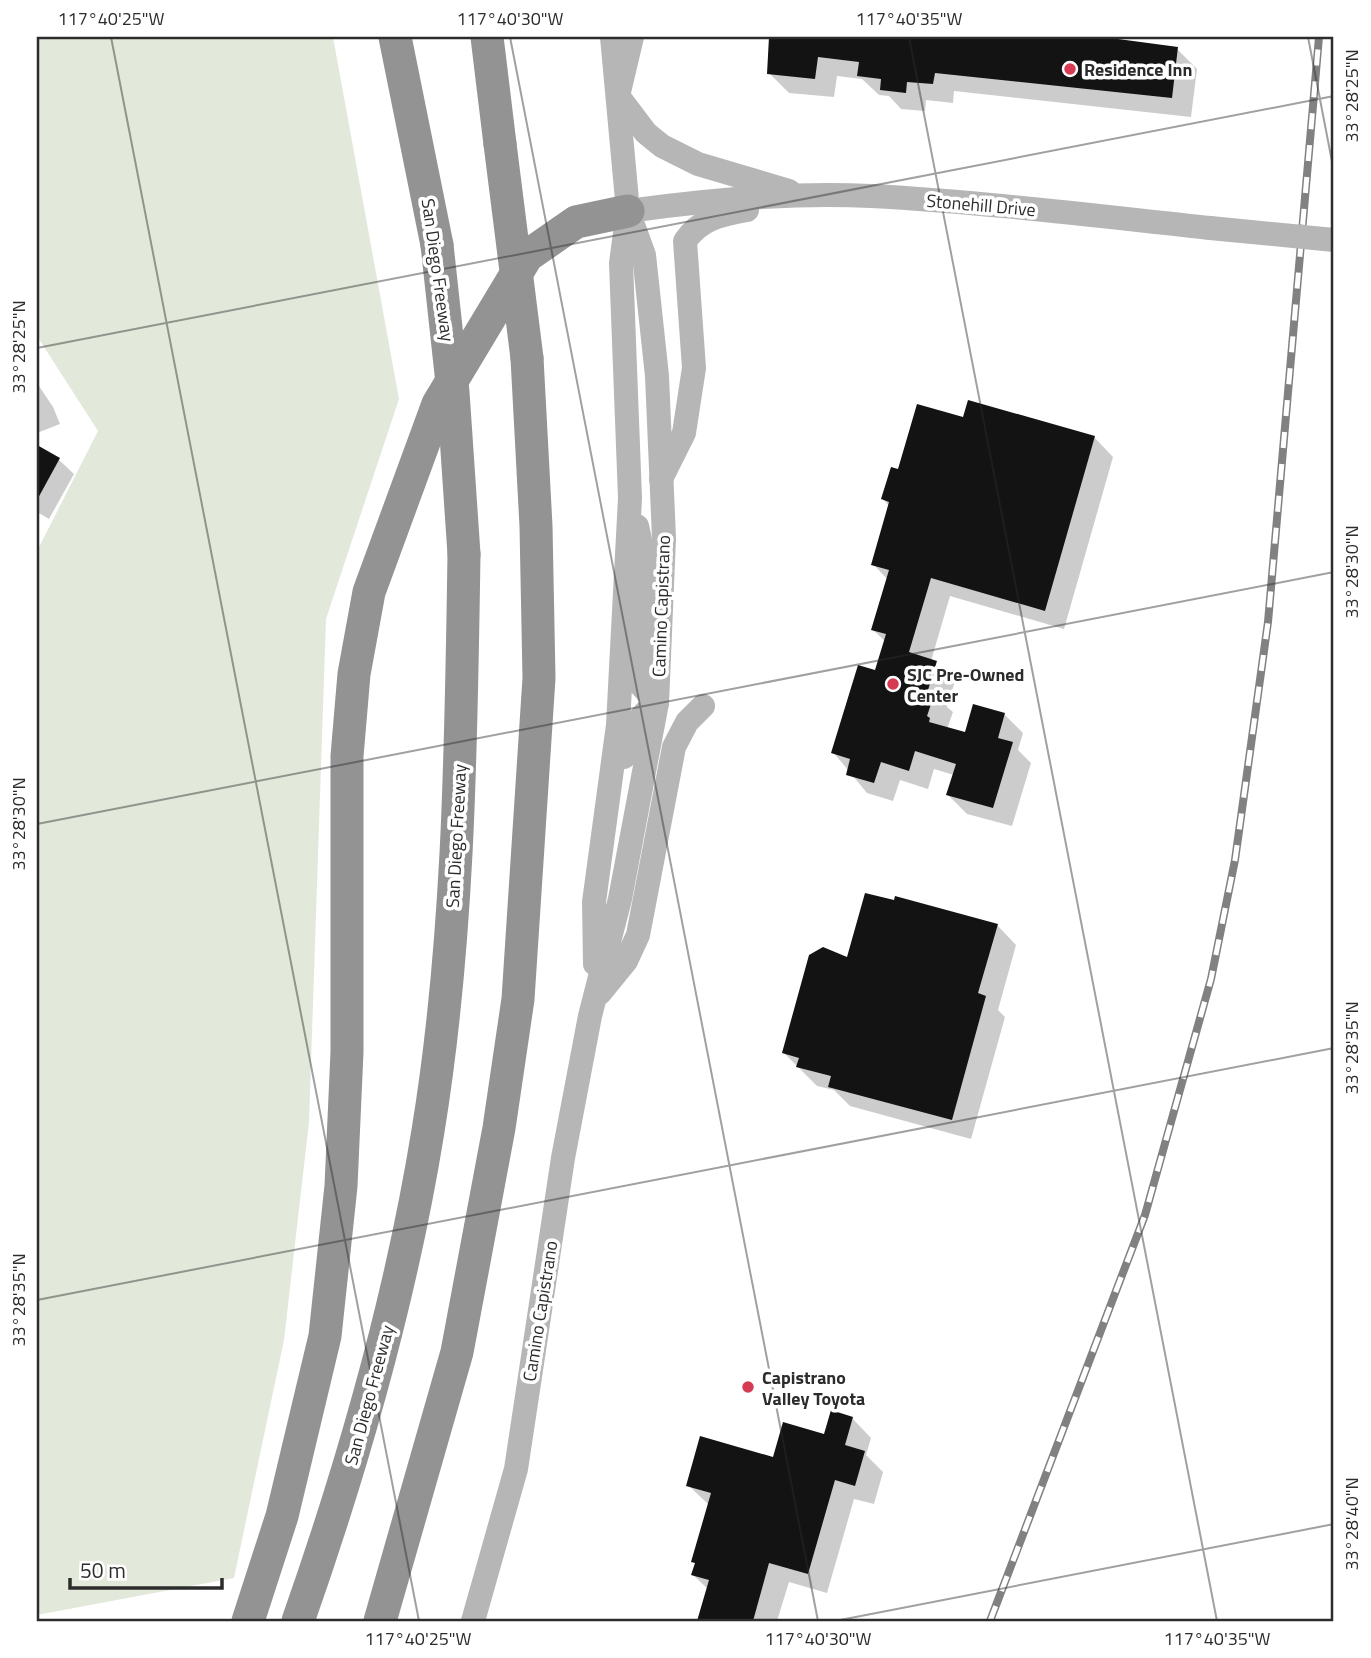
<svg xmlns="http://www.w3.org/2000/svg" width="1371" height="1658" viewBox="0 0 1371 1658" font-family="'Titillium Web',sans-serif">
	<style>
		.green { fill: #e3e9da }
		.shadow { fill: #0003 }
		.building { fill: #131313 }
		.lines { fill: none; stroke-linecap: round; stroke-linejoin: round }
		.secondary { stroke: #b6b6b6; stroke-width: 24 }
		.highway { stroke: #939393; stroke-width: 33 }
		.rail-casing { stroke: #818181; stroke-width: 8 }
		.rail { stroke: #fff; stroke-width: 5; stroke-dasharray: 16; stroke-linecap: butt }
		.secondary-bridge { stroke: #b6b6b6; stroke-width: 24 }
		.highway-bridge { stroke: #939393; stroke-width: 33 }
		.ticks { fill: none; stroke: #2c2c2c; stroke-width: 2; stroke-opacity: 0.45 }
		.poi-dot { fill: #d53c54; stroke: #fff; stroke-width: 2.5 }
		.labels { text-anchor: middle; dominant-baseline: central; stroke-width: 7; stroke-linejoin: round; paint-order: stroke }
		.poi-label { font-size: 18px; font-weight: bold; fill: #2c2c2c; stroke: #fff; text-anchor: start }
		.street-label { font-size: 18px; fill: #2c2c2c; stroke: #fff }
		.neatline { fill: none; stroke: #2c2c2c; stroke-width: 2.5 }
		.ticks-label { font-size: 18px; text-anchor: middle; fill: #2c2c2c }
	</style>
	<rect width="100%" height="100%" fill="#fff"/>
	<!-- green -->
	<polygon class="green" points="37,37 333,37 399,399 326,619 309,1122 284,1340 234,1578 37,1615 37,551 98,431 37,336"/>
	<!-- shadow -->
	<g class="shadow">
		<polygon points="772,37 1077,37 1177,49 1197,69 1191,117 954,91 953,103 926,100 925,111 901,109 889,96 879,95 862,79 837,76 834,97 789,93 769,73"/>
		<polygon points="37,383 53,407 60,424 37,433"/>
		<polygon points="964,419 1094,437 1113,457 1064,629 950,596 931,661 955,681 947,707 953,712 947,729 966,734 1004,714 1023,733 1018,750 1031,763 1012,826 967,814 948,795 954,775 934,769 928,789 900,780 893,801 867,793 833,752 876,672 886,642 873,630 888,580 873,564 889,506 883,499 899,471"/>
		<polygon points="37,447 59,460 74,474 49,519 37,512"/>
		<polygon points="997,925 1016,945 998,1010 1005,1017 971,1139 850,1106 834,1090 817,1086 784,1053 848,960"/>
		<polygon points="852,1418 871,1438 866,1455 883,1472 874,1504 854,1499 827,1593 789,1582 777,1621 700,1621 708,1589 693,1575 709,1505 688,1485 774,1459 826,1436"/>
	</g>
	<!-- building -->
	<g class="building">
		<polygon points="769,37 1103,37 1178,47 1172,98 935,73 933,84 907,82 906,93 880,90 881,79 857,76 859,62 818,57 815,79 767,74"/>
		<polygon points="968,400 1095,436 1045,611 931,578 909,652 937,661 928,690 935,692 927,716 930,718 929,722 965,732 973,704 1005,713 998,738 1013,742 993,808 946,795 956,764 915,751 909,771 881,762 874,783 846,775 850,759 831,753 858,665 875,670 886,634 871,630 889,570 871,565 889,502 881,499 891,467 898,469 917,404 963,417"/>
		<polygon points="37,445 60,458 37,500"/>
		<polygon points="865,893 894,900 895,896 998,924 978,993 986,996 952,1120 828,1087 831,1076 796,1067 799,1058 782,1053 809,955 823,947 847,957"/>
		<polygon points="831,1410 853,1417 845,1445 865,1451 855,1486 835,1480 808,1574 769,1563 753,1621 697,1621 709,1580 691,1575 695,1563 691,1562 711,1493 686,1486 700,1436 773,1457 783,1422 824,1434"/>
	</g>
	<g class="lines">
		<!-- secondary -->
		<g class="secondary">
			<polyline points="632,37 618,96 646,133 662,146 698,164 789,191"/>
			<path d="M 628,211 C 706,200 792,192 871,196 C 984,202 1097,216 1210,228"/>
			<path d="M 661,479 L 684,433 L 694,368 L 685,241 C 701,218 721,215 747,210"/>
			<path d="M 624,757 C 628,734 637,716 657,703 L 640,684 C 636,631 651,579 637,526"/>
			<polyline points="595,964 594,902 618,725 630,498 621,263 628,211 612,37"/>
			<polyline points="600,993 626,961 638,935 674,747 687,722 703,706"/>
			<polyline points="473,1621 516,1469 563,1158 590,1016 620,899 657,703 664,538 657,376 644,255 628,211"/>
		</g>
		<!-- highway -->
		<g class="highway">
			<polyline points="395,37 437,245"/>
			<polyline points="487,37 500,144"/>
			<polyline points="248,1621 282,1516 325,1336 341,1186 347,1052 347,756 354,674 369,592 438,404 527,256 576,222 628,211"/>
			<path d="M 298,1621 C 354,1462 401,1298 428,1131 C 459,941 461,747 464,554"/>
			<polyline points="380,1621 457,1352 499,1128 518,999 539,678 536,526 527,358"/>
		</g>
		<!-- rail casing -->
		<g class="rail-casing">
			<polyline id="rail" points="990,1621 1145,1215 1211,979 1235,860 1268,622 1319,37"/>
		</g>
		<!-- rail -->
		<use href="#rail" class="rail"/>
		<!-- secondary-bridge -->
		<polyline class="secondary-bridge" points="1210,228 1334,240"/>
		<!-- highway-bridge -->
		<g class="highway-bridge">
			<polyline points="500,144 527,358"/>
			<polyline points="437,245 453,392 464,554"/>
		</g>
	</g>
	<!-- ticks -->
	<path class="ticks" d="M 111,37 L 419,1621M 510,37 L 818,1621M 909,37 L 1217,1621M 1308,37 L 1334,172M 37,348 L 1334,96M 37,824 L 1334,572M 37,1300 L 1334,1048M 835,1621 L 1334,1524"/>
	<!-- markers -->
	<g class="poi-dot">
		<circle cx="1070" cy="69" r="7"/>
		<circle cx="893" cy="684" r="7"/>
		<circle cx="748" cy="1387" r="7"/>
	</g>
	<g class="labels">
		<!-- poi labels -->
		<g class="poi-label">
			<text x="1084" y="69">Residence Inn</text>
			<text x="907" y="674">SJC Pre-Owned<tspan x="907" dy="21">Center</tspan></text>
			<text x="762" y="1377">Capistrano<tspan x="762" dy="21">Valley Toyota</tspan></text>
		</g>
		<!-- street labels -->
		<g class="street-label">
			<text transform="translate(981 205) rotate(5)">Stonehill Drive</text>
			<text transform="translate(438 270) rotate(82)">San Diego Freeway</text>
			<text transform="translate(661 606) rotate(-88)">Camino Capistrano</text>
			<text transform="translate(456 836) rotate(-87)">San Diego Freeway</text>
			<text transform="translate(540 1311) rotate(-81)">Camino Capistrano</text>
			<text transform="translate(369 1395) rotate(-75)">San Diego Freeway</text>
		</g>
	</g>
	<!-- border -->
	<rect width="1371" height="1658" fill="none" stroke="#ffffff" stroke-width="77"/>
	<!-- scale -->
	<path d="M70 1578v10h152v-10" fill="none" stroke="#2c2c2c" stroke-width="3.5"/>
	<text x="80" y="1578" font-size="21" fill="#2c2c2c" stroke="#ffffff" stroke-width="5" paint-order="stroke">50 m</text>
	<rect x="38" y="38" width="1294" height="1582" class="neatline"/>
	<g class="ticks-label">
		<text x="111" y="25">117°40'25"W</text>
		<text x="510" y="25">117°40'30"W</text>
		<text x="909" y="25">117°40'35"W</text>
		<text transform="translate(1352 96) rotate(-90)" y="6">33°28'25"N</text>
		<text transform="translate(19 347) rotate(-90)" y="6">33°28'25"N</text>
		<text transform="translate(1352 572) rotate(-90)" y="6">33°28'30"N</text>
		<text transform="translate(19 824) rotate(-90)" y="6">33°28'30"N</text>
		<text transform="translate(1352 1048) rotate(-90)" y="6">33°28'35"N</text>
		<text transform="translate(19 1300) rotate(-90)" y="6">33°28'35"N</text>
		<text transform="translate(1352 1524) rotate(-90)" y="6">33°28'40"N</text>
		<text x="418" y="1645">117°40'25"W</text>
		<text x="818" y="1645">117°40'30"W</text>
		<text x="1217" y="1645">117°40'35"W</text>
	</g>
</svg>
